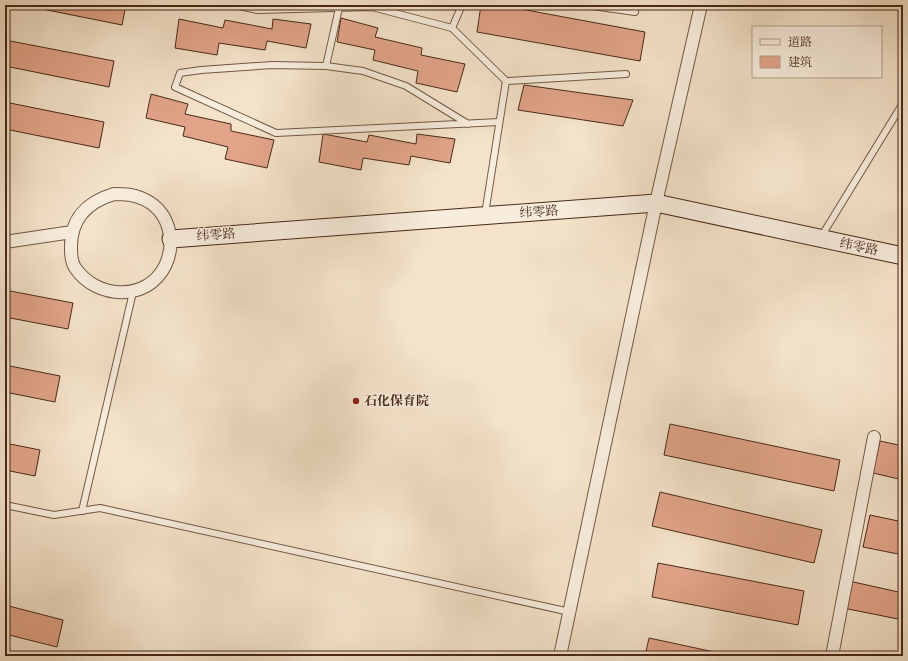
<svg xmlns="http://www.w3.org/2000/svg" width="908" height="661" viewBox="0 0 908 661" font-family="Cardo,'Noto Serif SC',serif">
	<style>
		.building { fill: #e2a489; stroke: #482918 }
		.lines { fill: none; stroke-linecap: round; stroke-linejoin: round }
		.lane-casing { stroke: #735844; stroke-width: 8 }
		.street-casing { stroke: #735844; stroke-width: 14 }
		.secondary-casing { stroke: #482918; stroke-width: 19 }
		.lane { stroke: #f8eddd; stroke-width: 6 }
		.street { stroke: #f8eddd; stroke-width: 12 }
		.secondary { stroke: #f8eddd; stroke-width: 17 }
		.poi-dot { fill: #8f2418; stroke: #f8eddd; stroke-width: 1.5 }
		.labels { text-anchor: middle; dominant-baseline: central; stroke-width: 3; stroke-linejoin: round; paint-order: stroke }
		.street-label { font-size: 13px; fill: #482918; stroke: #f8eddd }
		.poi-label { font-size: 13px; font-weight: bold; fill: #482918; stroke: #f8eddd; text-anchor: start }
	</style>
	<rect width="100%" height="100%" fill="#f4e3ca"/>
	<filter id="stains"><feTurbulence type="fractalNoise" baseFrequency=".005" numOctaves="4"/><feColorMatrix values="0 0 0 0 .2 0 0 0 0 .09 0 0 0 0 .02 0 0 0 .5 -.17"/></filter>
	<radialGradient id="worn" r=".72"><stop offset=".6" stop-color="#630" stop-opacity="0"/><stop offset="1" stop-color="#630" stop-opacity=".3"/></radialGradient>
	<!-- building -->
	<g class="building">
		<polygon points="22,5 126,5 122,25"/>
		<polygon points="481,5 499,5 645,32 640,61 477,32"/>
		<polygon points="341,18 378,28 375,37 422,48 421,55 465,64 457,92 416,83 418,71 373,60 375,50 337,42"/>
		<polygon points="179,19 223,28 225,20 272,29 273,19 311,24 306,48 267,41 265,50 219,43 217,55 175,48"/>
		<polygon points="5,40 114,61 109,87 5,66"/>
		<polygon points="524,85 633,100 623,126 518,110"/>
		<polygon points="151,94 188,104 185,114 231,124 231,131 274,140 267,168 225,159 228,147 183,136 185,127 146,118"/>
		<polygon points="5,102 104,122 99,148 5,129"/>
		<polygon points="323,134 367,142 369,135 416,144 417,134 455,139 450,163 411,156 409,165 363,158 361,170 319,162"/>
		<polygon points="5,290 73,303 68,329 5,317"/>
		<polygon points="5,365 60,376 55,402 5,392"/>
		<polygon points="670,424 840,460 834,491 664,455"/>
		<polygon points="880,441 903,446 903,480 873,473"/>
		<polygon points="5,443 40,450 35,476 5,470"/>
		<polygon points="660,492 822,530 814,563 652,526"/>
		<polygon points="870,515 903,522 903,555 863,547"/>
		<polygon points="658,563 804,591 798,625 652,597"/>
		<polygon points="849,581 903,593 903,620 843,608"/>
		<polygon points="5,605 63,620 57,647 5,634"/>
		<polygon points="649,638 733,656 645,656"/>
		<polygon points="5,652 59,656 5,656"/>
	</g>
	<g class="lines">
		<!-- lane casing -->
		<g class="lane-casing">
			<g id="lane">
				<polyline points="235,5 257,10 372,7 452,28 506,81 485,214"/>
				<polyline points="585,5 635,12 636,5"/>
				<polyline points="452,28 462,5"/>
				<polyline points="326,66 339,8"/>
				<polyline points="506,81 626,74"/>
				<polyline points="468,124 406,86 363,71 326,66 272,65 201,70 180,73 175,87 276,133 499,122"/>
				<polyline points="821,237 903,103"/>
				<polyline points="5,505 54,515 100,508 570,612"/>
				<polyline points="82,511 133,292"/>
			</g>
		</g>
		<!-- street casing -->
		<g class="street-casing">
			<g id="street">
				<path d="M 114,194 C 123,194 132,194 141,198 C 169,209 177,241 165,266 C 147,302 97,299 76,269 C 72,264 71,255 71,249 C 70,219 87,202 114,194 Z"/>
				<polyline points="5,242 72,232"/>
				<polyline points="560,656 656,203 701,5"/>
				<polyline points="832,656 874,437"/>
			</g>
		</g>
		<!-- secondary casing -->
		<g class="secondary-casing">
			<polyline id="secondary" points="171,239 656,203 903,256"/>
		</g>
		<!-- lane -->
		<use href="#lane" class="lane"/>
		<!-- street -->
		<use href="#street" class="street"/>
		<!-- secondary -->
		<use href="#secondary" class="secondary"/>
	</g>
	<!-- markers -->
	<circle class="poi-dot" cx="356" cy="401" r="4"/>
	<g class="labels">
		<!-- street labels -->
		<g class="street-label">
			<text transform="translate(539 212) rotate(-4)">纬零路</text>
			<text transform="translate(216 235) rotate(-4)">纬零路</text>
			<text transform="translate(859 247) rotate(12)">纬零路</text>
		</g>
		<!-- poi labels -->
		<g class="poi-label">
			<text x="364" y="401">石化保育院</text>
		</g>
	</g>
	<!-- margin -->
	<rect width="908" height="661" fill="none" stroke="#f4e3ca" stroke-width="20"/>
	<rect x="6" y="6" width="896" height="649" fill="none" stroke="#482918" stroke-width="2"/>
	<rect x="10" y="10" width="888" height="641" fill="none" stroke="#482918"/>
	<!-- legend -->
	<rect x="752" y="26" width="130" height="52" fill="#f8eddd" stroke="#b29f8e"/>
	<rect x="760" y="39" width="20" height="6" fill="#f8eddd" stroke="#b29f8e"/>
	<text x="788" y="46" font-size="12" fill="#482918">道路</text>
	<rect x="760" y="56" width="20" height="12" fill="#e2a489" stroke="#b29f8e"/>
	<text x="788" y="66" font-size="12" fill="#482918">建筑</text>
	<rect width="100%" height="100%" filter="url(#stains)"/>
	<rect width="100%" height="100%" fill="url(#worn)"/>
</svg>
